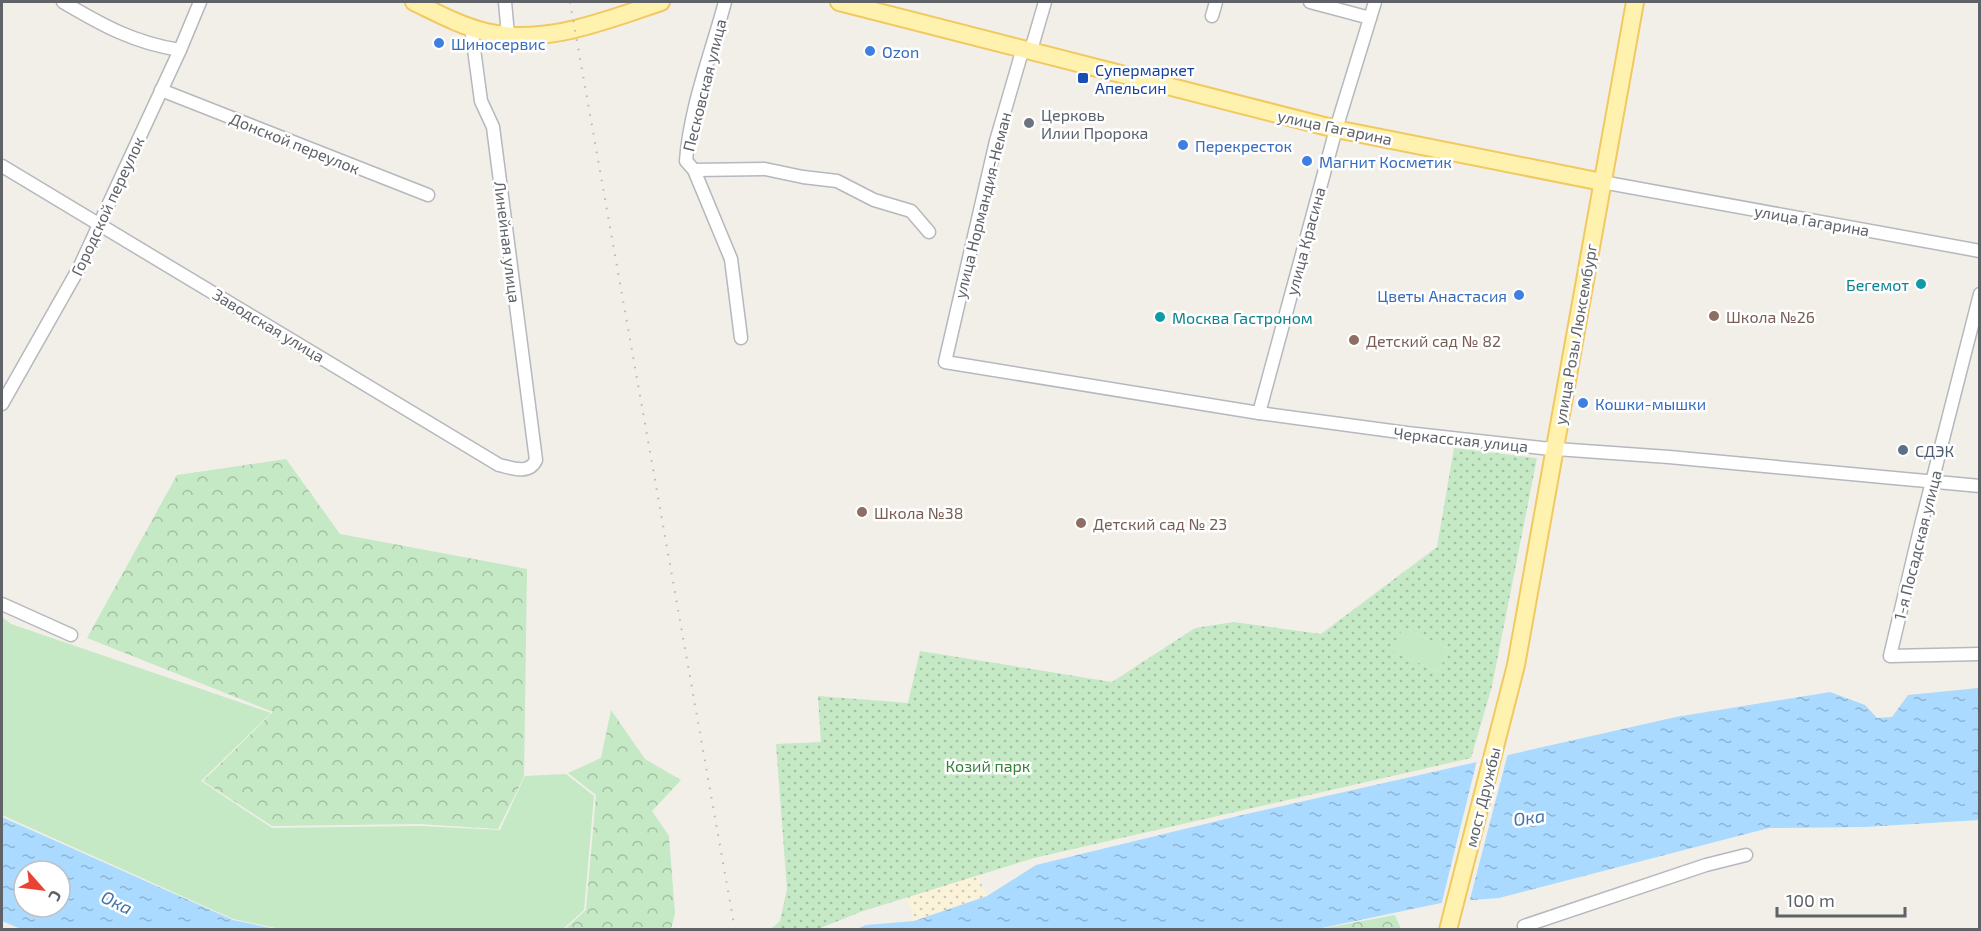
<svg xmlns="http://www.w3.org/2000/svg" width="1981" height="931" viewBox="0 0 1981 931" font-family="'Exo 2',sans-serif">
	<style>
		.grass { fill: #c5e8c5 }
		.forest { fill: url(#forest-crowns) }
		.sand { fill: url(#sand-dots) }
		.park { fill: url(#park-dots); fill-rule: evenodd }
		.water { fill: url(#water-ripples); fill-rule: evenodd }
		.pier { fill: #f1efe8 }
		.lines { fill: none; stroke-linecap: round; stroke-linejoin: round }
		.minor-casing { stroke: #b5b8bc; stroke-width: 15 }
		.major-casing { stroke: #f2c960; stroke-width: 20 }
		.minor { stroke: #fff; stroke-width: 12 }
		.major { stroke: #fff2af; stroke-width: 16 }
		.rail { stroke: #b6b7b8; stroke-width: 2; stroke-dasharray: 1.5 8; stroke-linecap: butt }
		.shop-dot { fill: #3f7fe0; stroke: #fff; stroke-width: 2 }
		.transit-dot { fill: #1a4fb4; stroke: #fff; stroke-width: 2 }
		.worship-dot { fill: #6b7280; stroke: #fff; stroke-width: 2 }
		.culture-dot { fill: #0f9aa8; stroke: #fff; stroke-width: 2 }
		.education-dot { fill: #8d6e63; stroke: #fff; stroke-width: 2 }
		.service-dot { fill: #5c6f8a; stroke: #fff; stroke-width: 2 }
		.labels { text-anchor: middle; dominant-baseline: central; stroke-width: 5; stroke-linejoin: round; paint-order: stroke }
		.shop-label { font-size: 16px; fill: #366cbe; stroke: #fff; text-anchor: start }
		.transit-label { font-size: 16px; fill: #164399; stroke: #fff; text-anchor: start }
		.street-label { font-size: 16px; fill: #5f6368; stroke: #fff }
		.worship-label { font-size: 16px; fill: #5b616d; stroke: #fff; text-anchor: start }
		.culture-label { font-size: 16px; fill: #0d838f; stroke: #fff; text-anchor: end }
		.education-label { font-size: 16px; fill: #785e54; stroke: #fff; text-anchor: start }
		.service-label { font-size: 16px; fill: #4e5e75; stroke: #fff; text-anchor: start }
		.park-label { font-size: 16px; fill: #348238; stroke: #fff }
		.water-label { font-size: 18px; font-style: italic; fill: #4174aa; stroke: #fff }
	</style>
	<defs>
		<pattern id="forest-crowns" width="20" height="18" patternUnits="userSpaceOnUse" patternTransform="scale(1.5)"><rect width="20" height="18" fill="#c5e8c5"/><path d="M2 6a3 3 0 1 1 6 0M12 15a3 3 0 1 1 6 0" fill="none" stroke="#a3c0a4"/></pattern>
		<pattern id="sand-dots" width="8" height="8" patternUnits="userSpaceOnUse" patternTransform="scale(1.5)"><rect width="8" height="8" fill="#fbf3d9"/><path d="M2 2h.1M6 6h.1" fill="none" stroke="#cec8b4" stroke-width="1.8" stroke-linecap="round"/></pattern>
		<pattern id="park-dots" width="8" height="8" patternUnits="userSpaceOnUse" patternTransform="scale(1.5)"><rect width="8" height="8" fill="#c5e8c5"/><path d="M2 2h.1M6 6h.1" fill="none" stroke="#a3c0a4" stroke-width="1.8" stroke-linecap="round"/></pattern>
		<pattern id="water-ripples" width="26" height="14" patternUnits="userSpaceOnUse" patternTransform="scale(1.5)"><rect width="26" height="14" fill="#aadaff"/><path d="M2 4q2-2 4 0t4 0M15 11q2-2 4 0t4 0" fill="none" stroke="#8eb4d2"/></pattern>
	</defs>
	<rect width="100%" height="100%" fill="#f1efe8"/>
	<!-- grass -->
	<g class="grass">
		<polygon points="2,617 11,624 271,713 201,781 272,828 420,826 500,830 525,776 566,774 594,796 584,910 563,929 281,929 233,919 2,815"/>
		<polygon points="1403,627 1449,649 1438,672 1392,651"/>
	</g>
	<!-- forest -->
	<g class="forest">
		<polygon points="286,459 340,534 527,569 524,777 498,829 419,824 272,826 203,781 273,712 87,638 177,475"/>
		<polygon points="611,710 645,759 681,780 652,811 669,836 675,914 671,929 565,929 586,910 596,795 568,773 601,758"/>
		<polygon points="1395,915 1401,929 1320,929"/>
	</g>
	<!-- sand -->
	<polygon class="sand" points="977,875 987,896 914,921 907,898"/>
	<!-- park -->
	<path class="park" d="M 1454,448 L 1537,458 L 1492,686 L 1471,758 L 1034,858 L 863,911 L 818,929 L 771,929 L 780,921 L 787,889 L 776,744 L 821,742 L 818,696 L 908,703 L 920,651 L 1112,682 L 1195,628 L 1234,622 L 1321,634 L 1437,547 ZM 1403,627 L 1449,649 L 1438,672 L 1393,651 Z"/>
	<!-- water -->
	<g class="water">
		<polygon points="1979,688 1979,820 1865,827 1769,828 1499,898 1446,902 1317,929 854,930 866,925 914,921 987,896 1036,865 1238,816 1676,717 1830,692 1865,705 1877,718 1892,717 1908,695"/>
		<path d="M 2,817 L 233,920 L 276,929 L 21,929 L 2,921 ZM 24,871 L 60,871 L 60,907 L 24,907 Z"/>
	</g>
	<!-- pier -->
	<polygon class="pier" points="1508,753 1469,903 1441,906 1477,760"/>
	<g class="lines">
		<!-- minor casing -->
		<g class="minor-casing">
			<g id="minor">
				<path d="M 63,2 C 102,25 134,43 180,50"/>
				<polyline points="505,2 508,35"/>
				<path d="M 725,2 C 711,54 690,107 686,161 L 694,170 L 731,259 L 741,338"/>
				<polyline points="1310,2 1370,18"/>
				<polyline points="1212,16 1216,2"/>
				<polyline points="1023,48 996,141 945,362 1259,413 1407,433 1542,448 1669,457 1980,486"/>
				<polyline points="1031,50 1045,2"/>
				<polyline points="161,90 428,195"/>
				<path d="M 2,166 L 499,465 C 512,468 529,475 536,460 L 493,127 L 481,101 L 471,27"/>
				<polyline points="694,170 765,169 803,177 837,181 874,200 911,211 929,232"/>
				<polyline points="1602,182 1980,251"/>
				<polyline points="1980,294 1921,525 1890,656 1980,654"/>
				<polyline points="2,404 79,268 180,50 200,2"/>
				<polyline points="1259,413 1336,129 1375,2"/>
				<polyline points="2,604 71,635"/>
				<polyline points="1524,926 1706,865 1746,855"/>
			</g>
		</g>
		<!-- major casing -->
		<g class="major-casing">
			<g id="major">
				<path d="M 414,2 C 437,13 461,26 486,32 C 545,46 607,20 661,2"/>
				<polyline points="839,2 1336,129 1602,182"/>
				<polyline points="1448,930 1516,665 1635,2"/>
			</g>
		</g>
		<!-- minor -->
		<use href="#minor" class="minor"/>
		<!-- major -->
		<use href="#major" class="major"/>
		<!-- rail -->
		<polyline class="rail" points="570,2 735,930"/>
	</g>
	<!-- markers -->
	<g class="shop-dot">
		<circle cx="439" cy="43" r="6"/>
		<circle cx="870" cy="51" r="6"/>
		<circle cx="1183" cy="145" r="6"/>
		<circle cx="1307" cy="161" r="6"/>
		<circle cx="1519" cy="295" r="6"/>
		<circle cx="1583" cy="403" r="6"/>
	</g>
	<rect class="transit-dot" x="1077" y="72" width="12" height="12" rx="3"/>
	<circle class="worship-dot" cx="1029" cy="123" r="6"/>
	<g class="culture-dot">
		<circle cx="1921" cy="284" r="6"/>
		<circle cx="1160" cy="317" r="6"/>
	</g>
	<g class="education-dot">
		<circle cx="1714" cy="316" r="6"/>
		<circle cx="1354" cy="340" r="6"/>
		<circle cx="862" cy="512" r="6"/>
		<circle cx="1081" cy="523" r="6"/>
	</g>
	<circle class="service-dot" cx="1903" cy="450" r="6"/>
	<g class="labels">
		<!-- shop labels -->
		<g class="shop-label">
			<text x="451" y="43">Шиносервис</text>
			<text x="882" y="51">Ozon</text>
			<text x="1195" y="145">Перекресток</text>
			<text x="1319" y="161">Магнит Косметик</text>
			<text x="1507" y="295" text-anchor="end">Цветы Анастасия</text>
			<text x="1595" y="403">Кошки-мышки</text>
		</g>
		<!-- transit labels -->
		<g class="transit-label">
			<text x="1095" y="69">Супермаркет<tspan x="1095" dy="18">Апельсин</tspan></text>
		</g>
		<!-- street labels -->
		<g class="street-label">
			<text transform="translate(704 85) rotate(-76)">Песковская улица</text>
			<text transform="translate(1335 127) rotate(12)">улица Гагарина</text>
			<text transform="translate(295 143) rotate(22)">Донской переулок</text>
			<text transform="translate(982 205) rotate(-76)">улица Нормандия-Неман</text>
			<text transform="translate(107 206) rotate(-65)">Городской переулок</text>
			<text transform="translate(1812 220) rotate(10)">улица Гагарина</text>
			<text transform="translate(1305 241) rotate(-75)">улица Красина</text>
			<text transform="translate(508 242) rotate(83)">Линейная улица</text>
			<text transform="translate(269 325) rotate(31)">Заводская улица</text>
			<text transform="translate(1575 334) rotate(-80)">улица Розы Люксембург</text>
			<text transform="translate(1461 439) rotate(6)">Черкасская улица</text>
			<text transform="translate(1917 545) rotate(-76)">1-я Посадская улица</text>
			<text transform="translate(1482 797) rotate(-76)">мост Дружбы</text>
		</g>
		<!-- worship labels -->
		<g class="worship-label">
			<text x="1041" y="114">Церковь<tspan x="1041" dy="18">Илии Пророка</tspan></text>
		</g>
		<!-- culture labels -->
		<g class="culture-label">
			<text x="1909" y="284">Бегемот</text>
			<text x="1172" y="317" text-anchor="start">Москва Гастроном</text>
		</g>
		<!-- education labels -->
		<g class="education-label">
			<text x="1726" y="316">Школа №26</text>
			<text x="1366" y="340">Детский сад № 82</text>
			<text x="874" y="512">Школа №38</text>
			<text x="1093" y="523">Детский сад № 23</text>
		</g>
		<!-- service labels -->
		<g class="service-label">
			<text x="1915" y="450">СДЭК</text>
		</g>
		<!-- park labels -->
		<g class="park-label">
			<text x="988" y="765">Козий парк</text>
		</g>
		<!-- water labels -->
		<g class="water-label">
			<text transform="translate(1529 817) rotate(-8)">Ока</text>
			<text transform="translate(117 902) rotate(26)">Ока</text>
		</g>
	</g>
	<!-- border -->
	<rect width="1981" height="931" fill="none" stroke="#5f6368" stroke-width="6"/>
	<!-- north arrow -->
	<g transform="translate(42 889) rotate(118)"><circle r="28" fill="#ffffff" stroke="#bfc1c3" stroke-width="1.5"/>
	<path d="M0-4.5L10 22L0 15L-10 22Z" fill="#ea4335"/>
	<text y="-9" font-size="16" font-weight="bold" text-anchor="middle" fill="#5f6368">С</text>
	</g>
	<!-- scale -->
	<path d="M1777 907v9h128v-9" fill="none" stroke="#5f6368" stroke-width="3"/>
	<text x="1786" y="907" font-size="18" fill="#5f6368" stroke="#ffffff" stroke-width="4.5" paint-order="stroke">100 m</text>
</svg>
